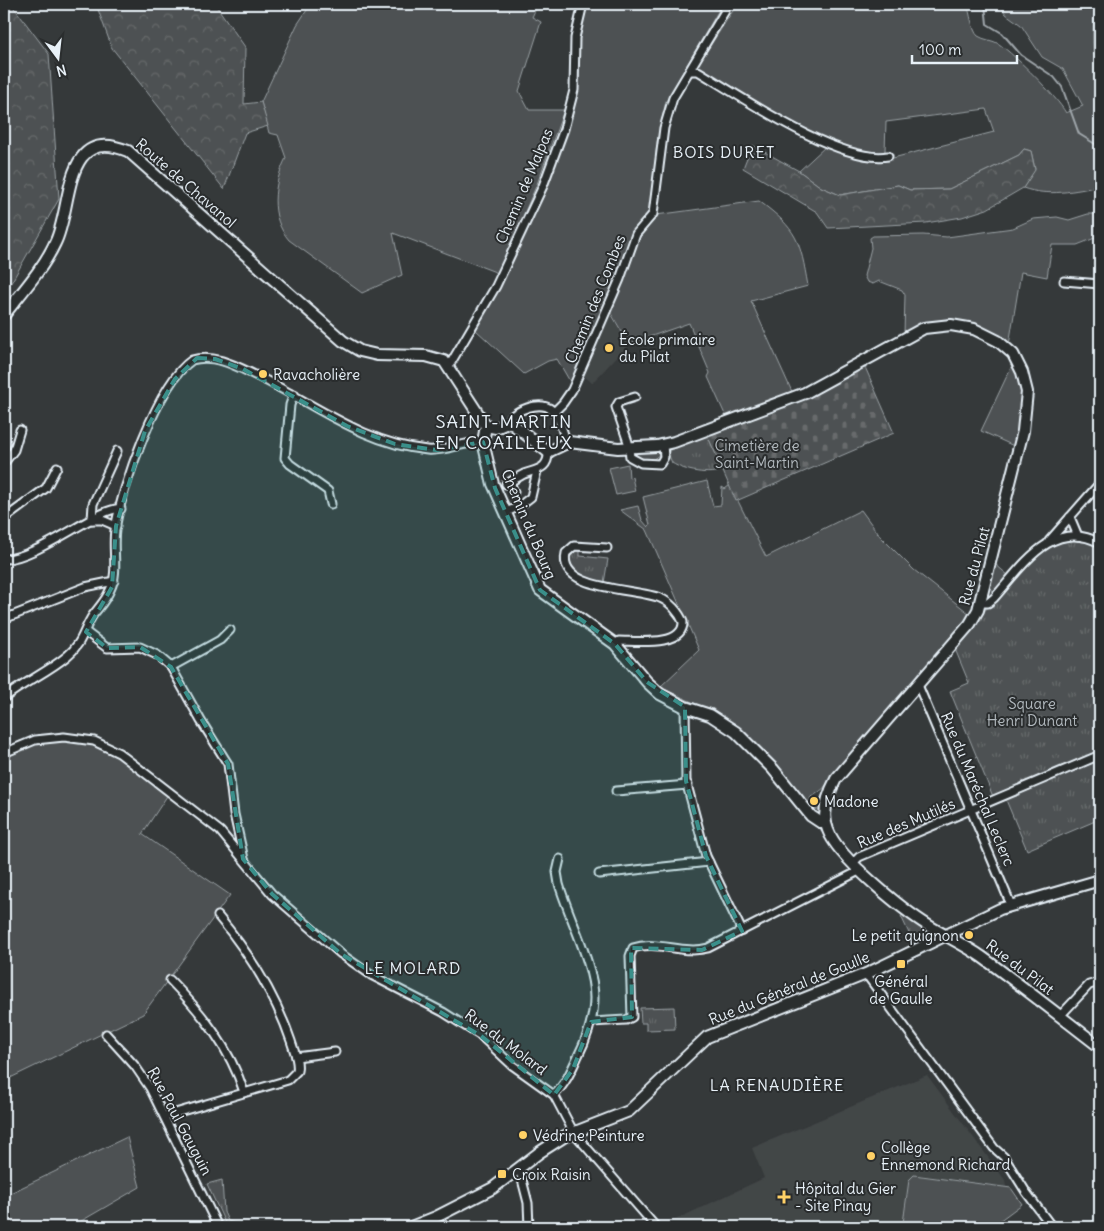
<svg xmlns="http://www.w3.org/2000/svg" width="1104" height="1231" viewBox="0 0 1104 1231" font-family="Delius,sans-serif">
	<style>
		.built { fill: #424647 }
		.green { fill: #4d5152; stroke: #9aa1a5 }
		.forest { fill: url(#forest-crowns); stroke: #9aa1a5 }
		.cemetery { fill: url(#cemetery-stones); stroke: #9aa1a5 }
		.park { fill: url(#park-tufts); stroke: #9aa1a5 }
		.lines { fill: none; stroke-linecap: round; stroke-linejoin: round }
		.stream { stroke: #a0a7ac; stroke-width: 2 }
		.street-casing { stroke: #e8f1f8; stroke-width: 11 }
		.secondary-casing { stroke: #e8f1f8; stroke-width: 14 }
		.street { stroke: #2a2d2e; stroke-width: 7 }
		.secondary { stroke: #2a2d2e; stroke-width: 10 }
		.marked { fill: #3a8f8a; fill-opacity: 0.2; stroke: #3a8f8a; stroke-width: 4; stroke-dasharray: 10 6; stroke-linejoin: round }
		.poi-dot { fill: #ffd166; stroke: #2a2d2e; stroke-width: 2 }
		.labels { text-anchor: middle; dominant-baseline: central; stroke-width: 4; stroke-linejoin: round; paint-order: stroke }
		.street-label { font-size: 15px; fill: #e8f1f8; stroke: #2a2d2e }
		.poi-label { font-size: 15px; fill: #e8f1f8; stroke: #2a2d2e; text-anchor: start }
		.park-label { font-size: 15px; fill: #b2b9be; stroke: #2a2d2e }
		.neighbourhood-label { font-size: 16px; letter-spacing: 1px; fill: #e8f1f8; stroke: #2a2d2e }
		.quarter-label { font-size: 18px; letter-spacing: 1px; fill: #e8f1f8; stroke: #2a2d2e }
	</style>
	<defs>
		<pattern id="forest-crowns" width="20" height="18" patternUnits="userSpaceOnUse" patternTransform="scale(1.25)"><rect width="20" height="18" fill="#4d5152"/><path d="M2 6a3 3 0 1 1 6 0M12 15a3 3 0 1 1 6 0" fill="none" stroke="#676a6c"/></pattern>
		<pattern id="cemetery-stones" width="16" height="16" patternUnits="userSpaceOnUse" patternTransform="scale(1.25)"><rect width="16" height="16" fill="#4d5152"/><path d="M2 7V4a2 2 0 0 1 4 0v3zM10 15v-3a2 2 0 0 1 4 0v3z" fill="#676a6c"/></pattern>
		<pattern id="park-tufts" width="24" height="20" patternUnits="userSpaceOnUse" patternTransform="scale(1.25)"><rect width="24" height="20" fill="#4d5152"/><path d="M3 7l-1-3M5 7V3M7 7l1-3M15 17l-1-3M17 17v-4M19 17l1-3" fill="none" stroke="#676a6c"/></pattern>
	</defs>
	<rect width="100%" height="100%" fill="#35393a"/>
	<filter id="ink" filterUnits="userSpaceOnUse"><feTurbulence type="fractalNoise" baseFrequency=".02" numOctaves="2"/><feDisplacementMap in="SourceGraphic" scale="10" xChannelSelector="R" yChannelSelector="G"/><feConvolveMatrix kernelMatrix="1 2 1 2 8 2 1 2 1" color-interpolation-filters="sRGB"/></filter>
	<g filter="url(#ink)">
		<!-- built -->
		<g class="built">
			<polygon points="608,311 629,344 592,383 582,374"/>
			<polygon points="927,1075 1005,1180 1006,1187 920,1175 909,1180 903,1222 908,1227 662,1226 764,1178 752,1148"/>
		</g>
		<!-- green -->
		<g class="green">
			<path d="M 311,4 L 538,4 L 532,17 L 541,22 L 519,91 L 529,110 L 564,110 L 537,184 L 498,273 L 393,233 L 402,275 L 362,293 L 289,240 C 269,217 273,184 286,158 L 278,135 L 269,133 L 261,102 L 297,25 Z"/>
			<polygon points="586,4 716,4 720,8 666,101 657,142 651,209 636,229 572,385 557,359 548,361 524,374 476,330 547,189 579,86 579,32"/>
			<path d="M 731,4 L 967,4 C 970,12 972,31 978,36 C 984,40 993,40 999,44 C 1016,56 1056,96 1066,113 L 1083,106 L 1063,69 L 1042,57 L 1021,25 L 1006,14 L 999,4 L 1095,4 C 1093,30 1090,51 1100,76 L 1100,186 C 1075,191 1048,197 1023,188 L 1035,169 L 1031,151 L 1024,149 L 1019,155 L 949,189 L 910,190 L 898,185 L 840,195 L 821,187 L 799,171 L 826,146 L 889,159 L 994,132 L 986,109 L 886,122 L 885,151 L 880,154 C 812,147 754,102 697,66 L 736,6 Z"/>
			<polygon points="1098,4 1100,4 1100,71 1095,48"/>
			<path d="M 759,201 C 798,230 800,240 808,286 L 751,301 L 793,394 L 727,419 L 708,377 L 710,373 L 689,323 L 629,344 L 609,310 L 641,230 L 656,215 Z"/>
			<polygon points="1088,214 1100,214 1100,236 1077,245 1052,245 1047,277 1021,272 1009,345 970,324 904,334 905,295 902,290 879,281 873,284 867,282 864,276 871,248 870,238 873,236 923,235 947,237 1013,228 1033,219 1057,217 1069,220"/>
			<path d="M 1013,363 C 1028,391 1021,417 1016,447 L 981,431 Z"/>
			<polygon points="659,450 659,455 652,460 637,457 636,454 637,451"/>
			<polygon points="628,464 629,478 632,477 635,491 616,495 609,468"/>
			<path d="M 707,481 L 713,506 L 721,505 L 722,487 L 725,489 L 730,485 L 766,557 L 861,510 L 880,536 L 914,570 L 970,614 C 929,663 887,712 844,761 C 832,775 830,787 811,797 L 810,801 L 815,807 L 819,804 L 822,795 L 824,796 L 822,808 L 818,810 L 812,809 L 803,796 L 744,732 L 726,718 L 660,687 L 699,650 L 647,530 L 620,510 L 638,506 L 642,520 L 648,527 L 650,525 L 643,497 Z"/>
			<polygon points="995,564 1009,576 993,591 989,585"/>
			<polygon points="59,734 99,741 155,778 167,796 142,834 230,895 143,1014 4,1081 4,749 20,741"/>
			<polygon points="127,1137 140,1187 71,1227 4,1227 4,1196"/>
			<polygon points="914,1175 1011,1188 1022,1204 991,1227 908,1227 903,1223 909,1180"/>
		</g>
		<!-- forest -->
		<g class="forest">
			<polygon points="4,4 10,4 15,9 49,54 59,199 11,283 4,277"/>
			<polygon points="96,4 215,4 245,47 244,104 261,102 268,126 245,133 224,189 112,48"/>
			<polygon points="752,145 799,171 821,187 840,195 898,185 910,190 949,189 1019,155 1024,149 1031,151 1035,170 1023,188 987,209 962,217 926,223 828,228 817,212 743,168"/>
		</g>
		<!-- cemetery -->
		<polygon class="cemetery" points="865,367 894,433 736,501 707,435 814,394"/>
		<!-- park -->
		<g class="park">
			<path d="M 707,435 L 723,470 C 710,476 684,471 672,463 L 668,453 L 673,446 Z"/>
			<polygon points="1070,539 1093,542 1100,546 1100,819 1027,850 1006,800 996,804 950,691 969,683 955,649 978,618 1038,553 1050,544"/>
			<path d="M 575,551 L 580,551 L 580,556 L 608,559 L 604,583 C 588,580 572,577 569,559 Z"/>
			<polygon points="904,915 928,932 929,938 914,944 901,916"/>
			<polygon points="674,1007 675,1029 646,1030 646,1023 641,1023 640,1008"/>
			<polygon points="222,1180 224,1212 228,1221 239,1224 240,1227 227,1227 207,1184"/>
		</g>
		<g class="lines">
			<!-- stream -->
			<polyline class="stream" points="985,4 987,24 1002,33 1021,55 1054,77 1062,87 1079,134 1100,147"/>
			<!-- street casing -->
			<g class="street-casing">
				<g id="street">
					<path d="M 690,71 L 698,71 C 740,96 839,164 888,156"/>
					<polyline points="1099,264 1100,266"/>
					<polyline points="1064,281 1100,284"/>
					<polyline points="449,366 496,286 543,186 564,129 574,90 575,38 583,4"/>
					<polyline points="294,394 290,405 285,458 290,464 328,491 331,504"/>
					<polyline points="635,397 619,402 616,407 628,442 630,457 641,463 660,464 664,457 663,445"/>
					<polyline points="554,412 563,403 572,390 620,279 636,234 653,214 664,128 673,98 725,11 721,4"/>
					<path d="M 507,422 C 514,410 540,400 552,410 C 559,417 564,433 566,443"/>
					<polyline points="4,463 14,450 20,430"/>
					<polyline points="510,482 514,492"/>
					<path d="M 506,484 C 512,481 518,477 524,474 C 537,469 549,469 548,452"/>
					<polyline points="506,512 518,507 531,497 537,471"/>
					<polyline points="1070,517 1078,536"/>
					<polyline points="4,519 46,488 57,467"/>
					<polyline points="92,520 93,504 117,451"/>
					<polyline points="93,520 102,520 116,526"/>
					<polyline points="1049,541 1100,483"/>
					<path d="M 607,548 L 574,546 L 566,553 C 557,591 636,588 660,598 C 670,602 679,612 683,622 C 684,647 636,641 619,641 L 615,644"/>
					<path d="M 4,559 C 36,560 103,504 121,509"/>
					<path d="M 981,603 L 988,603 L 994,598 C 1022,567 1052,517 1100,543"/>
					<polyline points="4,619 85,587 114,581"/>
					<polyline points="86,632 107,648 140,647 157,655 171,667 201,721 228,764 234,814 244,859"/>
					<polyline points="171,667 220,640 230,630"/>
					<polyline points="918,685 1011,905"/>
					<path d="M 4,698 C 24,682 48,672 67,656 C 83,643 83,630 93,615 C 99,607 106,600 110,590 C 119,572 112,550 115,530 C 121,489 158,383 192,360 C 214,353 238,367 257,376 C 313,403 364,444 427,450 C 446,452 465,441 483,442"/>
					<polyline points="685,707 686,781 706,856 742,931"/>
					<polyline points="4,753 35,740 64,737 94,741 119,753 220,831 272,894 341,954 371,975 443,1012 481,1036 512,1065 554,1095 574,1133 656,1227"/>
					<polyline points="616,791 688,785"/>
					<polyline points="853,863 859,857 1100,755"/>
					<polyline points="599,874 709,862"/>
					<polyline points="866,974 994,1148 1004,1157 1026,1192 1052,1227"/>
					<path d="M 170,980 C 202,1013 230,1048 244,1092"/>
					<polyline points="1060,1016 1089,985 1100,982"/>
					<path d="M 591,1022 L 626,1020 L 632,1017 L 630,956 L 633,948 C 657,940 684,955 708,948 L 861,870"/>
					<polyline points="106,1034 135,1066 150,1088 218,1227"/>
					<polyline points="296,1057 335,1052"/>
					<path d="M 554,1095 C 565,1085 572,1069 578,1056 C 587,1038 594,1018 594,998 C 594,964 569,918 559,884 L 557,872 L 560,859"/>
					<path d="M 165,1116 L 288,1080 L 297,1071 C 299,1061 294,1051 291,1041 C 275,994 250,954 218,916"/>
					<polyline points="519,1168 528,1203 529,1227"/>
					<polyline points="4,1224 5,1227"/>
				</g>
			</g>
			<!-- secondary casing -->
			<g class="secondary-casing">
				<g id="secondary">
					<path d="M 4,315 C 21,293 43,269 55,243 C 73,208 62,124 128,151 L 343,341 L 360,351 L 377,355 L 426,356 L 444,361 L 486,426"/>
					<path d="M 486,426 L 496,428 L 510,422 L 548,452 L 569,442 L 618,448 L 657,446 L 674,442 L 805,393 L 924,328 L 951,325 L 974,329 L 998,341 L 1013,354 L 1022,372 L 1027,392 L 1023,431 L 978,610 L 970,624 L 836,779 C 828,794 821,813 828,830 C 838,858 903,910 929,926 C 947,937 965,945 982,957 C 1022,986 1061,1017 1100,1047"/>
					<polyline points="486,426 483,442 493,484 540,590 615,644 647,682 660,694 685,707 710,715 736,732 773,769 811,816 820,822 825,822"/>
					<polyline points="411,1227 436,1217 493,1188 540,1152 565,1136 629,1111 707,1037 866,974 1000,909 1100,880"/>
				</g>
			</g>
			<!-- street -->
			<use href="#street" class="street"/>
			<!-- secondary -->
			<use href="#secondary" class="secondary"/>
		</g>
	</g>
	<!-- marked area -->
	<path class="marked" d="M 197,358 L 215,359 L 243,369 L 347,426 L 395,444 L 436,450 L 483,442 L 495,488 L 540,590 L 615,644 L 647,682 L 685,707 L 686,781 L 706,856 L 742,931 L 702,950 L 631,948 L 632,1017 L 591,1022 L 573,1069 L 554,1095 L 481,1036 L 341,954 L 272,894 L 243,859 L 228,764 L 171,667 L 140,647 L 107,648 L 86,632 L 112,587 L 116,526 L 145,431 L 175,379 Z"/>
	<!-- markers -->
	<g class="poi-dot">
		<circle cx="609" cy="348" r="5"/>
		<circle cx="263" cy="374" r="5"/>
		<circle cx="814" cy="801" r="5"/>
		<circle cx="969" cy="935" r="5"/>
		<rect x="896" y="959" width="10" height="10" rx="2.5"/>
		<circle cx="523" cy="1135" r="5"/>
		<circle cx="871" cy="1156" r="5"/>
		<rect x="497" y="1169" width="10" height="10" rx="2.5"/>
		<path d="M781.5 1189.5h5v5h5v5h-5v5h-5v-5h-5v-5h5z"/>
	</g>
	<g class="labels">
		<!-- street labels -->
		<g class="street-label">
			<text transform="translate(186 183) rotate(41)">Route de Chavanol</text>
			<text transform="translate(524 186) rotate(-67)">Chemin de Malpas</text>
			<text transform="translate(595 299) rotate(-68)">Chemin des Combes</text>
			<text transform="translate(529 524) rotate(67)">Chemin du Bourg</text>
			<text transform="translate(974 566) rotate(-75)">Rue du Pilat</text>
			<text transform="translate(978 789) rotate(67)">Rue du Maréchal Leclerc</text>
			<text transform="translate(906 823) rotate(-23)">Rue des Mutilés</text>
			<text transform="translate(1020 967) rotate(37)">Rue du Pilat</text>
			<text transform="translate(789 988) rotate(-22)">Rue du Général de Gaulle</text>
			<text transform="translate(506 1042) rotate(37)">Rue du Molard</text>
			<text transform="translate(180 1121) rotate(62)">Rue Paul Gauguin</text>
		</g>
		<!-- poi labels -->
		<g class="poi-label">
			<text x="619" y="339">École primaire<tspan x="619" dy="17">du Pilat</tspan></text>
			<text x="273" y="374">Ravacholière</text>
			<text x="824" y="801">Madone</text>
			<text x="959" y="935" text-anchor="end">Le petit quignon</text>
			<text x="901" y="981" text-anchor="middle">Général<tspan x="901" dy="17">de Gaulle</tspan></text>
			<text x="533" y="1135">Védrine Peinture</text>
			<text x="881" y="1147">Collège<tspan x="881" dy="17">Ennemond Richard</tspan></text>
			<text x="512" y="1174">Croix Raisin</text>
			<text x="795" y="1188">Hôpital du Gier<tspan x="795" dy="17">- Site Pinay</tspan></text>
		</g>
		<!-- park labels -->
		<g class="park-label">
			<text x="757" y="445">Cimetière de<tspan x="757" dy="17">Saint-Martin</tspan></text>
			<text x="1032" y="703">Square<tspan x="1032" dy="17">Henri Dunant</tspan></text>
		</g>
		<!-- neighbourhood labels -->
		<g class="neighbourhood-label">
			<text x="724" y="152">BOIS DURET</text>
			<text x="413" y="968">LE MOLARD</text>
			<text x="777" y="1085">LA RENAUDIÈRE</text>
		</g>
		<!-- quarter labels -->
		<g class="quarter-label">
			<text x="504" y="421">SAINT-MARTIN<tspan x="504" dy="21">EN COAILLEUX</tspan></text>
		</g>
	</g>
	<!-- margin -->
	<rect width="1104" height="1231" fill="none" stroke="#2a2d2e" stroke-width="20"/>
	<rect x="10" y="10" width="1084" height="1211" fill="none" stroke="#e8f1f8" stroke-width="2" filter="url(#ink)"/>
	<!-- north arrow -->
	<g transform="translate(58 58) rotate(165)" stroke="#2a2d2e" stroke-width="4" paint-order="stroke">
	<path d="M0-4L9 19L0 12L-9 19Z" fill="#e8f1f8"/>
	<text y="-8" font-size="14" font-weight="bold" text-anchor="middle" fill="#e8f1f8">N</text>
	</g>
	<!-- scale -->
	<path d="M912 55v8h105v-8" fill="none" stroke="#e8f1f8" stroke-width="2.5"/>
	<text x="919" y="55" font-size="15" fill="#e8f1f8" stroke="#2a2d2e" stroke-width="4" paint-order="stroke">100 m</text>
</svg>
